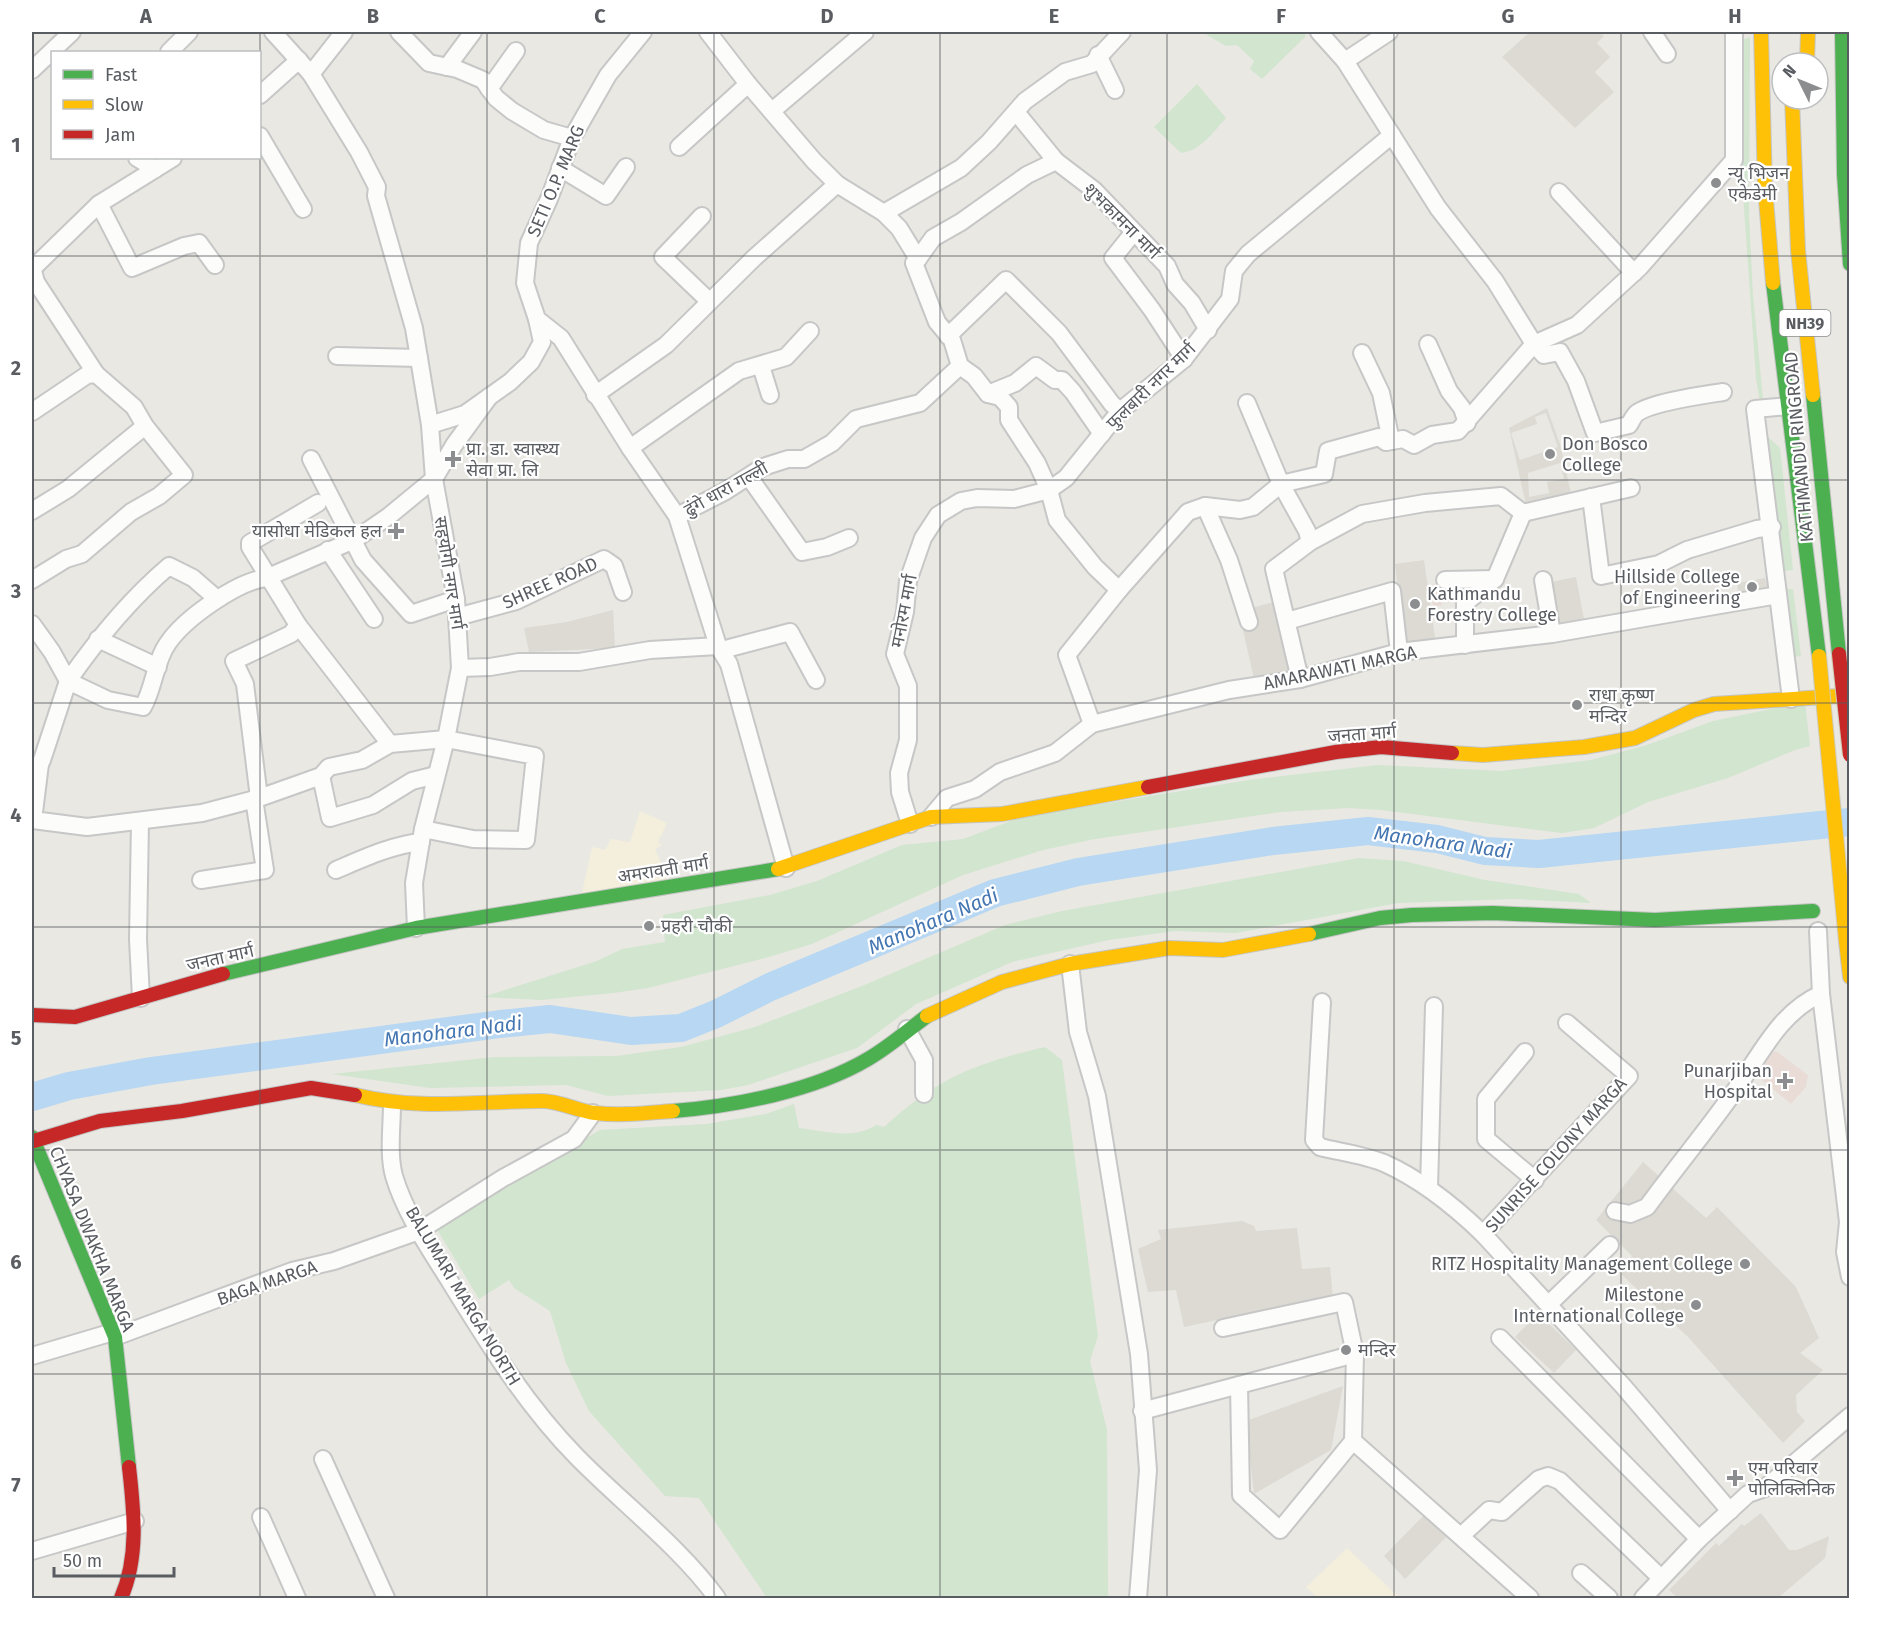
<svg xmlns="http://www.w3.org/2000/svg" width="1881" height="1630" viewBox="0 0 1881 1630" font-family="'Fira Sans','Noto Sans Devanagari',sans-serif">
	<style>
		.commercial { fill: #f3efdc }
		.education { fill: #dcdad3; fill-rule: evenodd }
		.medical { fill: #e9dcd7 }
		.green { fill: #d1e5cf }
		.pier { fill: #e9e8e3 }
		.lines { fill: none; stroke-linecap: round; stroke-linejoin: round }
		.river { stroke: #b7d7f3; stroke-width: 28 }
		.street-casing { stroke: #c6c7c6; stroke-width: 20 }
		.fast-casing { stroke: #c5c5c5; stroke-width: 16 }
		.slow-casing { stroke: #c5c5c5; stroke-width: 16 }
		.jam-casing { stroke: #c5c5c5; stroke-width: 16 }
		.street { stroke: #fcfcfb; stroke-width: 16 }
		.fast { stroke: #4caf50; stroke-width: 14 }
		.slow { stroke: #ffc107; stroke-width: 14 }
		.jam { stroke: #c62828; stroke-width: 14 }
		.slow-bridge-casing { stroke: #d0c9b2; stroke-width: 16; stroke-linecap: butt }
		.jam-bridge-casing { stroke: #d0c9b2; stroke-width: 16; stroke-linecap: butt }
		.slow-bridge { stroke: #ffc107; stroke-width: 14 }
		.jam-bridge { stroke: #c62828; stroke-width: 14 }
		.grid { fill: none; stroke: #595c61; stroke-width: 1.5; stroke-opacity: 0.55 }
		.poi-dot { fill: #8b8d8e; stroke: #fff; stroke-width: 2 }
		.labels { text-anchor: middle; dominant-baseline: central; stroke-width: 4.5; stroke-linejoin: round; paint-order: stroke }
		.shield { fill: #fff; stroke: #8b8d90; stroke-width: 1.5 }
		.shield-label { font-size: 16px; font-weight: bold; fill: #595c61 }
		.poi-label { font-size: 18px; fill: #595c61; stroke: #fff; text-anchor: start }
		.street-label { font-size: 18px; fill: #595c61; stroke: #fff }
		.water-label { font-size: 20px; font-style: italic; fill: #4476b2; stroke: #fff }
		.neatline { fill: none; stroke: #595c61; stroke-width: 2 }
		.grid-label { font-size: 20px; text-anchor: middle; font-weight: bold; fill: #595c61 }
	</style>
	<rect width="100%" height="100%" fill="#e9e8e3"/>
	<!-- commercial -->
	<g class="commercial">
		<polygon points="640,811 667,823 658,842 662,845 655,849 670,882 581,897 592,847 605,850 611,839 630,842"/>
		<polygon points="1347,1548 1400,1598 1318,1598 1306,1587"/>
	</g>
	<!-- education -->
	<g class="education">
		<polygon points="1530,32 1599,32 1604,36 1597,43 1610,57 1595,72 1614,92 1575,128 1502,57"/>
		<path d="M 1547,408 L 1560,444 L 1571,493 L 1526,505 L 1509,428 ZM 1546,413 L 1558,447 L 1520,460 L 1511,433 L 1537,424 L 1535,417 ZM 1560,463 L 1564,479 L 1547,482 L 1549,493 L 1529,497 L 1528,473 Z"/>
		<polygon points="1424,560 1436,644 1404,647 1395,564"/>
		<polygon points="1576,577 1584,619 1554,625 1545,583"/>
		<polygon points="1765,578 1768,591 1739,597 1737,583"/>
		<polygon points="1278,601 1295,673 1255,683 1242,626 1252,624 1248,609"/>
		<polygon points="613,610 615,648 529,652 524,628 567,622"/>
		<polygon points="1643,1162 1706,1218 1717,1207 1796,1287 1819,1338 1800,1353 1823,1370 1796,1395 1797,1412 1805,1421 1783,1443 1689,1338 1621,1274 1632,1256 1596,1220"/>
		<polygon points="1242,1221 1254,1226 1256,1231 1297,1228 1302,1269 1330,1267 1333,1297 1318,1298 1319,1308 1291,1313 1284,1306 1184,1327 1176,1290 1148,1292 1138,1249 1161,1239 1158,1230"/>
		<polygon points="1538,1313 1576,1350 1554,1373 1515,1337"/>
		<polygon points="1343,1386 1331,1450 1254,1494 1246,1421"/>
		<polygon points="1430,1509 1453,1530 1405,1579 1384,1556"/>
		<polygon points="1761,1513 1789,1550 1797,1550 1829,1536 1825,1558 1778,1598 1678,1598 1669,1590 1716,1543 1719,1546 1742,1524 1744,1526"/>
	</g>
	<!-- medical -->
	<g class="medical">
		<polygon points="1468,580 1469,594 1442,597 1442,605 1433,607 1430,585"/>
		<polygon points="1776,1051 1808,1075 1806,1087 1791,1104 1746,1067"/>
	</g>
	<!-- green -->
	<g class="green">
		<polygon points="1202,32 1303,32 1306,36 1262,79 1250,69 1254,61 1237,45 1226,46"/>
		<polygon points="1750,37 1749,216 1753,295 1763,399 1760,402 1756,378 1742,180 1742,40"/>
		<path d="M 1197,84 L 1226,118 C 1212,133 1202,150 1181,153 L 1154,127 Z"/>
		<polygon points="1767,436 1780,448 1793,570 1783,571"/>
		<polygon points="1785,589 1793,589 1801,656 1792,657"/>
		<polygon points="1805,702 1810,746 1795,750 1728,778 1648,802 1594,828 1562,833 1381,810 1349,808 1280,812 1095,839 1043,850 963,875 812,944 765,958 648,988 613,993 541,1000 483,997 597,961 622,949 665,942 663,915 770,895 817,881 902,845 963,839 1021,817 1249,780 1378,765 1502,771 1591,760 1647,745 1713,721"/>
		<polygon points="1359,858 1403,861 1485,880 1579,894 1591,903 1515,899 1398,903 1236,933 1175,931 1109,940 1012,962 916,1004 857,1048 748,1085 721,1090 608,1096 566,1085 430,1088 332,1074 495,1057 616,1056 681,1047 755,1027 862,986 1005,925 1062,911"/>
		<path d="M 1045,1047 L 1062,1060 L 1098,1336 L 1090,1361 L 1107,1430 L 1108,1598 L 767,1598 L 699,1498 L 665,1496 L 589,1411 L 566,1363 L 550,1311 L 514,1288 L 509,1280 L 479,1299 L 438,1231 L 478,1202 L 600,1130 L 706,1124 L 766,1114 L 794,1104 L 799,1128 C 824,1131 854,1140 876,1125 L 884,1127 C 939,1077 974,1064 1045,1047 Z"/>
	</g>
	<!-- pier -->
	<polygon class="pier" points="1850,738 1850,868 1823,869 1810,743"/>
	<g class="lines">
		<!-- river -->
		<polyline class="river" points="32,1097 69,1086 151,1071 500,1024 550,1019 631,1031 681,1028 716,1014 770,987 995,893 1078,872 1273,841 1368,831 1437,839 1485,851 1539,854 1850,822"/>
		<!-- street casing -->
		<g class="street-casing">
			<g id="street">
				<polyline points="273,32 311,74 359,152 377,187 376,196 414,328 430,425 434,479 456,599 460,668 446,739 423,829 414,883 416,928"/>
				<polyline points="399,32 429,63 457,69 483,80 496,98 512,111 544,130 572,138"/>
				<polyline points="643,32 608,75 572,138 549,199 529,243 525,283 537,319 561,338 630,448 677,516 718,646 729,664 786,868"/>
				<polyline points="708,32 748,84 814,161 837,184 884,213 899,228 918,259 914,263 937,322 952,340 960,366 974,376 988,394 1000,397 1009,407 1009,420 1037,463 1049,490 1014,499 977,498 961,501 938,515 923,538 908,581 905,612 895,654 908,686 908,740 899,773 900,792 910,824"/>
				<path d="M 1319,32 L 1345,61 L 1438,208 L 1495,281 L 1534,344 L 1544,355 L 1560,352 L 1576,381 L 1595,433 L 1629,425 C 1631,422 1634,415 1637,413 C 1652,402 1704,395 1723,392"/>
				<polyline points="1652,32 1667,54"/>
				<polyline points="169,52 189,32"/>
				<polyline points="1098,55 1115,90"/>
				<polyline points="1345,61 1389,32"/>
				<polyline points="447,67 473,32"/>
				<polyline points="32,70 72,32"/>
				<polyline points="311,74 344,32"/>
				<polyline points="489,89 516,51"/>
				<polyline points="260,95 299,60"/>
				<polyline points="772,111 865,32"/>
				<polyline points="1016,112 1056,161 1094,190 1167,266 1175,284 1192,303 1208,330"/>
				<polyline points="260,136 303,209"/>
				<polyline points="679,147 748,84"/>
				<polyline points="137,158 155,169"/>
				<polyline points="560,168 606,196 626,167"/>
				<polyline points="1559,192 1634,273"/>
				<polyline points="99,204 132,268 184,246 199,243 215,265"/>
				<polyline points="884,213 961,168 989,142 1025,101 1065,72 1092,64 1122,32"/>
				<polyline points="702,216 663,257 709,301"/>
				<polyline points="1133,233 1113,258 1152,310 1184,359"/>
				<polyline points="918,259 933,238 961,222 1027,175 1056,161"/>
				<polyline points="32,267 36,282 96,374"/>
				<polyline points="32,269 99,204 173,158"/>
				<polyline points="948,336 1006,280 1059,333 1112,404 1120,411"/>
				<polyline points="1428,344 1449,391 1462,408 1467,423"/>
				<polyline points="1362,353 1381,393 1391,441"/>
				<polyline points="337,356 419,358"/>
				<polyline points="761,366 770,395"/>
				<polyline points="988,394 1015,383 1036,366 1055,380 1062,380 1073,392 1102,434"/>
				<polyline points="595,395 666,345 754,258 837,184"/>
				<polyline points="1247,403 1281,484 1307,531 1310,542"/>
				<polyline points="1789,406 1755,409 1791,699"/>
				<polyline points="32,412 87,375 96,374 134,407 145,426 184,475 159,496 131,512 82,554 66,559 32,580"/>
				<polyline points="430,425 465,414 510,382 531,362 542,342 537,319"/>
				<polyline points="630,448 739,371 786,357 810,331"/>
				<polyline points="311,459 363,560 411,614 456,599"/>
				<polyline points="749,477 802,552 827,547 849,538"/>
				<polyline points="1591,497 1601,576 1659,564 1687,550 1757,529 1772,527"/>
				<polyline points="318,503 250,543 250,547 298,625 390,744"/>
				<polyline points="1205,506 1229,560 1249,622"/>
				<polyline points="32,511 68,489 145,426"/>
				<polyline points="1523,513 1631,488"/>
				<polyline points="677,516 724,492 763,467 788,459 804,459 832,443 856,419 920,403 960,366"/>
				<polyline points="328,550 374,619"/>
				<polyline points="1445,580 1495,579"/>
				<polyline points="1543,580 1552,634"/>
				<polyline points="1119,590 1188,512 1205,506 1240,510 1253,507 1281,484 1324,474 1328,451 1379,437 1386,442 1403,439 1414,445 1432,435 1458,431 1534,344 1577,325 1640,267 1734,160 1734,32"/>
				<polyline points="457,617 516,601 604,559 614,566 623,592"/>
				<polyline points="1287,621 1392,591 1399,652"/>
				<path d="M 32,624 L 52,652 L 68,681 C 98,638 129,600 169,566 L 193,578 L 216,598"/>
				<polyline points="98,639 158,667"/>
				<polyline points="1465,645 1465,603 1495,579 1523,513"/>
				<polyline points="722,650 790,632 816,680"/>
				<polyline points="460,668 490,667 519,662 579,662 650,650 718,646"/>
				<polyline points="1300,679 1274,569 1310,542 1362,514 1425,503 1501,496 1523,513"/>
				<polyline points="1092,724 1067,655 1119,590 1095,567 1057,520 1049,490 1066,478 1120,411 1184,359 1230,299 1234,271 1248,254 1392,135"/>
				<polyline points="40,764 33,820 87,827 202,813 259,798 321,776 329,767 362,760 390,744 446,739 535,756 526,840 473,839 423,829"/>
				<path d="M 32,766 L 40,764 L 42,760 L 68,681 L 108,700 L 143,707 C 154,688 155,661 168,643 C 185,618 238,581 266,578 L 354,540 L 389,516 L 434,479 L 454,445 L 489,397"/>
				<polyline points="321,776 330,818 373,805 412,781 436,775"/>
				<polyline points="259,798 245,684 234,661 291,634 298,625"/>
				<polyline points="931,817 947,798 975,789 1000,772 1055,753 1092,724 1229,690 1300,679 1399,652 1552,634 1778,595"/>
				<polyline points="140,822 138,939 141,998"/>
				<path d="M 336,870 C 364,858 392,845 421,842"/>
				<polyline points="201,880 265,870 254,799"/>
				<polyline points="1818,931 1821,994 1848,1222 1845,1252 1850,1277"/>
				<polyline points="1070,964 1078,1032 1097,1096 1139,1354 1148,1470 1138,1598"/>
				<path d="M 1322,1002 L 1314,1140 L 1320,1147 C 1340,1152 1364,1155 1384,1163 C 1422,1180 1453,1205 1483,1234"/>
				<polyline points="1567,1023 1629,1076 1483,1234 1623,1386 1730,1511"/>
				<polyline points="907,1029 924,1060 924,1094"/>
				<polyline points="1525,1052 1486,1099 1486,1139 1535,1180"/>
				<path d="M 392,1104 C 392,1127 388,1154 394,1176 C 405,1213 429,1248 449,1280 C 488,1343 525,1404 577,1457 C 621,1502 681,1548 717,1598"/>
				<polyline points="1429,1188 1434,1006"/>
				<path d="M 1615,1211 L 1630,1214 L 1647,1207 C 1676,1167 1708,1129 1736,1089 C 1761,1054 1780,1012 1821,994"/>
				<polyline points="1550,1303 1610,1245"/>
				<polyline points="1223,1328 1344,1302 1355,1354 1353,1441"/>
				<polyline points="115,1337 292,1271 334,1261 419,1231 503,1178 574,1139 593,1113"/>
				<polyline points="1500,1338 1699,1539"/>
				<polyline points="32,1356 113,1332"/>
				<polyline points="1239,1385 1241,1495 1280,1530 1353,1441 1530,1598"/>
				<polyline points="1142,1411 1355,1354"/>
				<polyline points="323,1459 386,1598"/>
				<polyline points="261,1517 297,1598"/>
				<polyline points="1461,1536 1489,1510 1502,1512 1539,1479 1548,1476 1560,1481 1661,1578"/>
				<polyline points="32,1551 135,1521"/>
				<polyline points="1581,1573 1609,1598"/>
				<polyline points="1643,1598 1699,1539 1748,1494 1765,1488 1850,1416"/>
			</g>
		</g>
		<!-- fast casing -->
		<g class="fast-casing">
			<g id="fast">
				<polyline points="1842,32 1844,174 1850,264"/>
				<polyline points="1773,283 1819,656"/>
				<polyline points="1813,395 1839,654"/>
				<polyline points="1309,934 1380,918 1412,915 1493,913 1655,920 1813,911"/>
				<polyline points="223,974 416,928 778,869"/>
				<path d="M 673,1111 C 735,1106 814,1091 868,1059 C 889,1047 908,1030 927,1016"/>
				<polyline points="32,1137 115,1337 129,1467"/>
			</g>
		</g>
		<!-- slow casing -->
		<g class="slow-casing">
			<g id="slow">
				<polyline points="1761,32 1765,188 1773,283"/>
				<polyline points="1807,63 1808,32"/>
				<polyline points="1792,99 1798,250 1813,395"/>
				<polyline points="1452,753 1483,755 1584,747 1635,738 1694,710 1714,704 1839,696"/>
				<polyline points="778,869 931,817 1002,814 1148,787"/>
				<polyline points="1846,941 1850,977"/>
				<polyline points="927,1016 1002,982 1070,964 1169,948 1223,950 1309,934"/>
				<path d="M 355,1095 C 423,1111 474,1101 542,1101 C 560,1101 577,1111 595,1113 C 621,1116 647,1113 673,1111"/>
			</g>
		</g>
		<!-- jam casing -->
		<g class="jam-casing">
			<g id="jam">
				<polyline points="1148,787 1336,752 1381,747 1452,753"/>
				<polyline points="32,1015 75,1017 223,974"/>
				<polyline points="34,1141 100,1121 182,1111 311,1088 355,1095"/>
				<path d="M 121,1598 C 139,1557 134,1511 129,1467"/>
			</g>
		</g>
		<!-- street -->
		<use href="#street" class="street"/>
		<!-- fast -->
		<use href="#fast" class="fast"/>
		<!-- slow -->
		<use href="#slow" class="slow"/>
		<!-- jam -->
		<use href="#jam" class="jam"/>
		<!-- slow-bridge casing -->
		<g class="slow-bridge-casing">
			<polyline id="slow-bridge" points="1819,656 1846,941"/>
		</g>
		<!-- jam-bridge casing -->
		<g class="jam-bridge-casing">
			<polyline id="jam-bridge" points="1839,654 1850,755"/>
		</g>
		<!-- slow-bridge -->
		<use href="#slow-bridge" class="slow-bridge"/>
		<!-- jam-bridge -->
		<use href="#jam-bridge" class="jam-bridge"/>
	</g>
	<!-- grid -->
	<path class="grid" d="M 260,32 L 260,1598M 487,32 L 487,1598M 714,32 L 714,1598M 940,32 L 940,1598M 1167,32 L 1167,1598M 1394,32 L 1394,1598M 1621,32 L 1621,1598M 32,256 L 1850,256M 32,480 L 1850,480M 32,703 L 1850,703M 32,927 L 1850,927M 32,1150 L 1850,1150M 32,1374 L 1850,1374"/>
	<!-- markers -->
	<g class="poi-dot">
		<circle cx="1716" cy="183" r="6"/>
		<circle cx="1550" cy="454" r="6"/>
		<path d="M450 450h6v6h6v6h-6v6h-6v-6h-6v-6h6z"/>
		<path d="M393 522h6v6h6v6h-6v6h-6v-6h-6v-6h6z"/>
		<circle cx="1752" cy="587" r="6"/>
		<circle cx="1415" cy="604" r="6"/>
		<circle cx="1577" cy="705" r="6"/>
		<circle cx="649" cy="926" r="6"/>
		<path d="M1782 1072h6v6h6v6h-6v6h-6v-6h-6v-6h6z"/>
		<circle cx="1745" cy="1264" r="6"/>
		<circle cx="1696" cy="1305" r="6"/>
		<circle cx="1346" cy="1350" r="6"/>
		<path d="M1732 1469h6v6h6v6h-6v6h-6v-6h-6v-6h6z"/>
	</g>
	<g class="labels">
		<!-- shield labels -->
		<rect class="shield" x="1779.5" y="310" width="51" height="26" rx="4.5"/>
		<g class="shield-label">
			<text x="1805" y="323">NH39</text>
		</g>
		<!-- poi labels -->
		<g class="poi-label">
			<text x="1728" y="173">न्यू भिजन<tspan x="1728" dy="21">एकेडेमी</tspan></text>
			<text x="1562" y="444">Don Bosco<tspan x="1562" dy="21">College</tspan></text>
			<text x="466" y="449">प्रा. डा. स्वास्थ्य<tspan x="466" dy="21">सेवा प्रा. लि</tspan></text>
			<text x="382" y="531" text-anchor="end">यासोधा मेडिकल हल</text>
			<text x="1740" y="577" text-anchor="end">Hillside College<tspan x="1740" dy="21">of Engineering</tspan></text>
			<text x="1427" y="594">Kathmandu<tspan x="1427" dy="21">Forestry College</tspan></text>
			<text x="1589" y="695">राधा कृष्ण<tspan x="1589" dy="21">मन्दिर</tspan></text>
			<text x="661" y="926">प्रहरी चौकी</text>
			<text x="1772" y="1071" text-anchor="end">Punarjiban<tspan x="1772" dy="21">Hospital</tspan></text>
			<text x="1733" y="1264" text-anchor="end">RITZ Hospitality Management College</text>
			<text x="1684" y="1295" text-anchor="end">Milestone<tspan x="1684" dy="21">International College</tspan></text>
			<text x="1358" y="1350">मन्दिर</text>
			<text x="1748" y="1468">एम परिवार<tspan x="1748" dy="21">पोलिक्लिनिक</tspan></text>
		</g>
		<!-- street labels -->
		<g class="street-label">
			<text transform="translate(556 181) rotate(-67)">SETI O.P. MARG</text>
			<text transform="translate(1122 221) rotate(45)">शुभकामना मार्ग</text>
			<text transform="translate(1151 386) rotate(-44)">फुलबारी नगर मार्ग</text>
			<text transform="translate(1799 447) rotate(-95)">KATHMANDU RINGROAD</text>
			<text transform="translate(726 489) rotate(-29)">ढुंगे धारा गल्ली</text>
			<text transform="translate(449 573) rotate(81)">सहयोगी नगर मार्ग</text>
			<text transform="translate(550 583) rotate(-24)">SHREE ROAD</text>
			<text transform="translate(904 611) rotate(-79)">मनोरम मार्ग</text>
			<text transform="translate(1340 668) rotate(-12)">AMARAWATI MARGA</text>
			<text transform="translate(1362 734) rotate(-4)">जनता मार्ग</text>
			<text transform="translate(663 870) rotate(-9)">अमरावती मार्ग</text>
			<text transform="translate(220 958) rotate(-13)">जनता मार्ग</text>
			<text transform="translate(1556 1155) rotate(-48)">SUNRISE COLONY MARGA</text>
			<text transform="translate(92 1239) rotate(68)">CHYASA DWAKHA MARGA</text>
			<text transform="translate(267 1283) rotate(-19)">BAGA MARGA</text>
			<text transform="translate(463 1296) rotate(59)">BALUMARI MARGA NORTH</text>
		</g>
		<!-- water labels -->
		<g class="water-label">
			<text transform="translate(1443 842) rotate(8)">Manohara Nadi</text>
			<text transform="translate(933 921) rotate(-23)">Manohara Nadi</text>
			<text transform="translate(453 1031) rotate(-7)">Manohara Nadi</text>
		</g>
	</g>
	<!-- border -->
	<rect width="1881" height="1630" fill="none" stroke="#ffffff" stroke-width="66"/>
	<!-- legend -->
	<rect x="51" y="51" width="210" height="108" fill="#ffffff" stroke="#bdbec0" stroke-width="1.5"/>
	<rect x="63" y="70" width="30" height="9" fill="#4caf50" stroke="#bdbec0" stroke-width="1.5"/>
	<text x="105" y="81" font-size="18" fill="#595c61">Fast</text>
	<rect x="63" y="100" width="30" height="9" fill="#ffc107" stroke="#bdbec0" stroke-width="1.5"/>
	<text x="105" y="111" font-size="18" fill="#595c61">Slow</text>
	<rect x="63" y="130" width="30" height="9" fill="#c62828" stroke="#bdbec0" stroke-width="1.5"/>
	<text x="105" y="141" font-size="18" fill="#595c61">Jam</text>
	<!-- north arrow -->
	<g transform="translate(1800 81) rotate(313)"><circle r="28" fill="#ffffff" stroke="#bdbec0" stroke-width="1.5"/>
	<path d="M0-4.5L10 22L0 15L-10 22Z" fill="#8b8d8e"/>
	<text y="-9" font-size="16" font-weight="bold" text-anchor="middle" fill="#595c61">N</text>
	</g>
	<!-- scale -->
	<path d="M54 1567v9h120v-9" fill="none" stroke="#595c61" stroke-width="3"/>
	<text x="63" y="1567" font-size="18" fill="#595c61" stroke="#ffffff" stroke-width="4.5" paint-order="stroke">50 m</text>
	<rect x="33" y="33" width="1815" height="1564" class="neatline"/>
	<g class="grid-label">
		<text x="146" y="23">A</text>
		<text x="373" y="23">B</text>
		<text x="600" y="23">C</text>
		<text x="827" y="23">D</text>
		<text x="1054" y="23">E</text>
		<text x="1281" y="23">F</text>
		<text x="1508" y="23">G</text>
		<text x="1735" y="23">H</text>
		<text x="16" y="152">1</text>
		<text x="16" y="375">2</text>
		<text x="16" y="598">3</text>
		<text x="16" y="822">4</text>
		<text x="16" y="1045">5</text>
		<text x="16" y="1269">6</text>
		<text x="16" y="1492">7</text>
	</g>
</svg>
